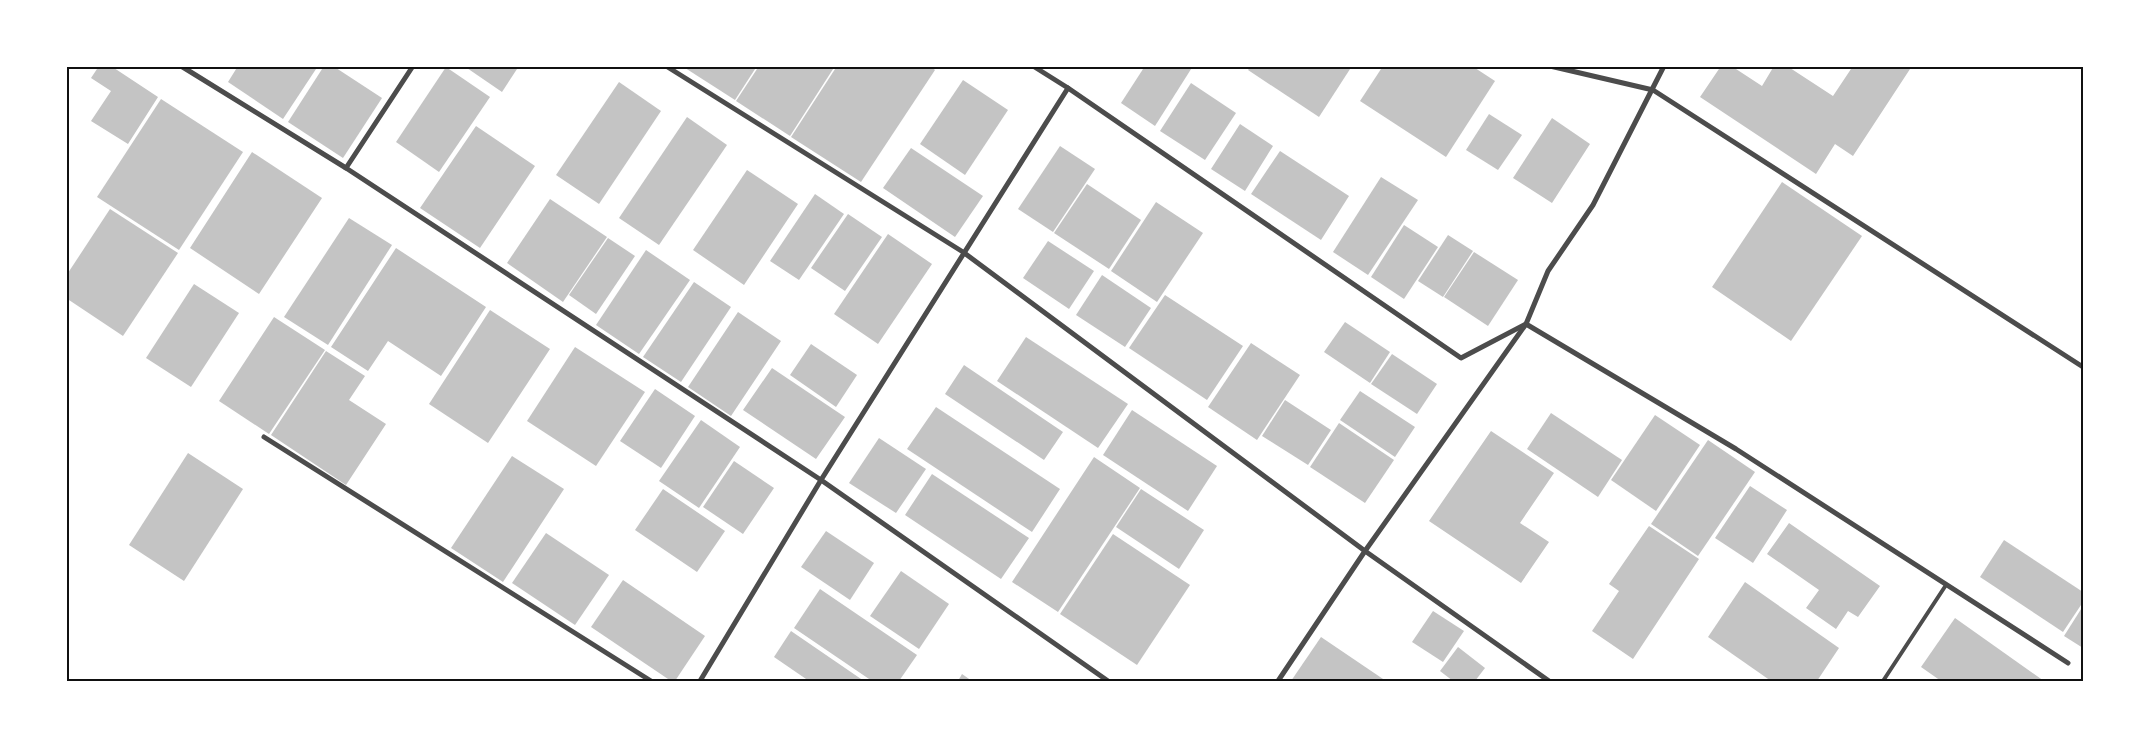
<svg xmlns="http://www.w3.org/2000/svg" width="2149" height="747" viewBox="0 0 2149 747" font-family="Signika,sans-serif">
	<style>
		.building { fill: #c4c4c4 }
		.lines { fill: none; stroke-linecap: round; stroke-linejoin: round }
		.service { stroke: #4c4c4c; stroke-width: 4 }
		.minor { stroke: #4c4c4c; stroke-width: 5 }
		.neatline { fill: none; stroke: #111; stroke-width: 2 }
	</style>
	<rect width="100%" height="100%" fill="#fff"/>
	<!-- building -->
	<g class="building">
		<polygon points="99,66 111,66 158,97 128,144 91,121 111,91 91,78"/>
		<polygon points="238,66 318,66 283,119 228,82"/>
		<polygon points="324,66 333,66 382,98 343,158 288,122"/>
		<polygon points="464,66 519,66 502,92"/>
		<polygon points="682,66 757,66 735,100"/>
		<polygon points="759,66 835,66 790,136 736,101"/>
		<polygon points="837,66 930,66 935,70 861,182 791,137"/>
		<polygon points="1145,66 1193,66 1155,126 1121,103"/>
		<polygon points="1251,66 1352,66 1319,117 1248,70"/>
		<polygon points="1383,66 1472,66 1495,81 1446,157 1360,101"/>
		<polygon points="1721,66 1738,66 1736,69 1762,86 1774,66 1787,66 1833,96 1853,66 1912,66 1853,156 1835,144 1816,174 1700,97"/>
		<polygon points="446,67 490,97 439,172 396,142"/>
		<polygon points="963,80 1008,110 965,175 920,144"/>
		<polygon points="619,82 661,111 599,204 556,175"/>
		<polygon points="1191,83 1236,113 1205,160 1160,131"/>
		<polygon points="161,99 243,152 179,250 97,197"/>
		<polygon points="1489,114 1522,135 1498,170 1466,150"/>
		<polygon points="687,117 727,145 659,245 619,218"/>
		<polygon points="1552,118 1590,144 1552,203 1513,178"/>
		<polygon points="1240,124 1273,146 1245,191 1211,169"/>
		<polygon points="476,126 535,166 480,248 420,208"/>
		<polygon points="1060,146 1095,169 1053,232 1018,209"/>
		<polygon points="911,148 983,196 955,237 883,188"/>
		<polygon points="1280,151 1349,196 1321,240 1251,194"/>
		<polygon points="252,152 322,198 259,294 190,248"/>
		<polygon points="747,170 798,204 744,285 693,250"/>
		<polygon points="1381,177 1418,200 1368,275 1333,252"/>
		<polygon points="1782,182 1862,236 1791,341 1712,287"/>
		<polygon points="1087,184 1141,220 1109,269 1054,233"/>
		<polygon points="815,194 844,214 799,280 770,261"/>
		<polygon points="550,199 607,237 563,302 507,263"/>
		<polygon points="1156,202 1203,233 1157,302 1111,271"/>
		<polygon points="110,209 178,253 123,336 66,298 66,276"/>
		<polygon points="848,214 882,237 845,291 811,268"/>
		<polygon points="349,218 392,245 328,345 284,317"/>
		<polygon points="1404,225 1438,247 1404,299 1371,277"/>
		<polygon points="888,234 932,264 878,344 834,314"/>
		<polygon points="1448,235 1473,251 1443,297 1418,281"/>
		<polygon points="608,238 635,256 596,314 569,295"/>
		<polygon points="1048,241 1094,271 1069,309 1023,278"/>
		<polygon points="396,248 486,307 441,376 388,341 368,371 331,347"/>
		<polygon points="646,250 690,280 639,354 596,325"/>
		<polygon points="1474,252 1518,280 1488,326 1444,297"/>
		<polygon points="1102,275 1151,308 1125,347 1076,315"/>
		<polygon points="694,282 731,307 681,382 643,357"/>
		<polygon points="194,284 239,313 191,387 146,358"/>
		<polygon points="1165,295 1243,346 1207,400 1129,348"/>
		<polygon points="490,310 550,349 488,443 429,404"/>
		<polygon points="738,312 781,341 731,416 688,387"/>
		<polygon points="274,317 325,350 269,434 219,401"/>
		<polygon points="1345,322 1390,352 1370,383 1324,352"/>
		<polygon points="1026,337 1128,404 1098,448 997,381"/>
		<polygon points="1251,343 1300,375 1257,440 1208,407"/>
		<polygon points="811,344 857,375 836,407 790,375"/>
		<polygon points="575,347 645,392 596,466 527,421"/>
		<polygon points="326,351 365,376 349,400 386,424 346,485 271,435"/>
		<polygon points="1392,354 1437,384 1417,414 1371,384"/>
		<polygon points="964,365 1063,432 1044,460 945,394"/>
		<polygon points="772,368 845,417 816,459 743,410"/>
		<polygon points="655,389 695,416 661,468 620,441"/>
		<polygon points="1360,391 1415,427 1395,457 1340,420"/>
		<polygon points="1285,400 1331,430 1308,465 1262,436"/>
		<polygon points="936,407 1060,489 1032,532 907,449"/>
		<polygon points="1132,410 1217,466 1188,511 1103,455"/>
		<polygon points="1551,413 1622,460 1598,497 1527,449"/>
		<polygon points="1655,415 1700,445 1656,511 1611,480"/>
		<polygon points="701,420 740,447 699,508 659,481"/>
		<polygon points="1339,423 1394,460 1365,503 1310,467"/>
		<polygon points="1491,431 1554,473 1520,523 1549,542 1521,583 1429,521"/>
		<polygon points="879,438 926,469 896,513 849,483"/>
		<polygon points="1708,440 1755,472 1698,556 1651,524"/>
		<polygon points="188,453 243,489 184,581 129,545"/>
		<polygon points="512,456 564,489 503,582 451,548"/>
		<polygon points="1094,457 1140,488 1058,612 1012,582"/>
		<polygon points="734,461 774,488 743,534 703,507"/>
		<polygon points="932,474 1029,538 1001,579 905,515"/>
		<polygon points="1750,486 1787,510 1753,563 1715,538"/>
		<polygon points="663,489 725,531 697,572 635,530"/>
		<polygon points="1141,489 1204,530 1179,569 1116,527"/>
		<polygon points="1789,523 1880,586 1858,617 1848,611 1836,629 1806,608 1819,590 1767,554"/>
		<polygon points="1649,526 1699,559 1633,659 1592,631 1619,591 1609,584"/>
		<polygon points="826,531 874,563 850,600 801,567"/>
		<polygon points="546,533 609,575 575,625 512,583"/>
		<polygon points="1113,534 1190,585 1137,665 1060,614"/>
		<polygon points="2004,540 2083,592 2083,602 2063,632 1980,577"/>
		<polygon points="901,571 949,604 919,649 870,616"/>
		<polygon points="623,580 705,636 675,681 671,681 591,627"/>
		<polygon points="1745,582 1839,648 1817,681 1771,681 1708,637"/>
		<polygon points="820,589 917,655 899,681 872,681 794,628"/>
		<polygon points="2083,606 2083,648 2064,636"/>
		<polygon points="1433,611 1464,631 1443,662 1412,642"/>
		<polygon points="1955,618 2044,681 1941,681 1921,667"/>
		<polygon points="791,631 864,681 809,681 774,657"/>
		<polygon points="1321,637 1386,681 1291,681"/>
		<polygon points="1458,647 1485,668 1475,681 1453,681 1440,671"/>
		<polygon points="962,674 972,681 958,681"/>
	</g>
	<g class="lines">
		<!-- service -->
		<polyline class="service" points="1883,681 1946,585"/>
		<!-- minor -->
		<g class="minor">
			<polyline points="181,66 346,168 821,480 1108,681"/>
			<polyline points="666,66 963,252 1365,551 1549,681"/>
			<polyline points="1033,66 1068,88 1461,358 1526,324 1736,449 2068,663"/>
			<polyline points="1550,66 1653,90 2083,367"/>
			<polyline points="346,168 413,66"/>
			<polyline points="264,437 651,681"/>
			<polyline points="700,681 821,480 1068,88"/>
			<polyline points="1278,681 1365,551 1526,324 1548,271 1593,205 1664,66"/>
		</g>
	</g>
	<!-- border -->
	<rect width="2149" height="747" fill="none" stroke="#ffffff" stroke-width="135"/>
	<rect x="68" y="68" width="2014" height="612" class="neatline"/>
</svg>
